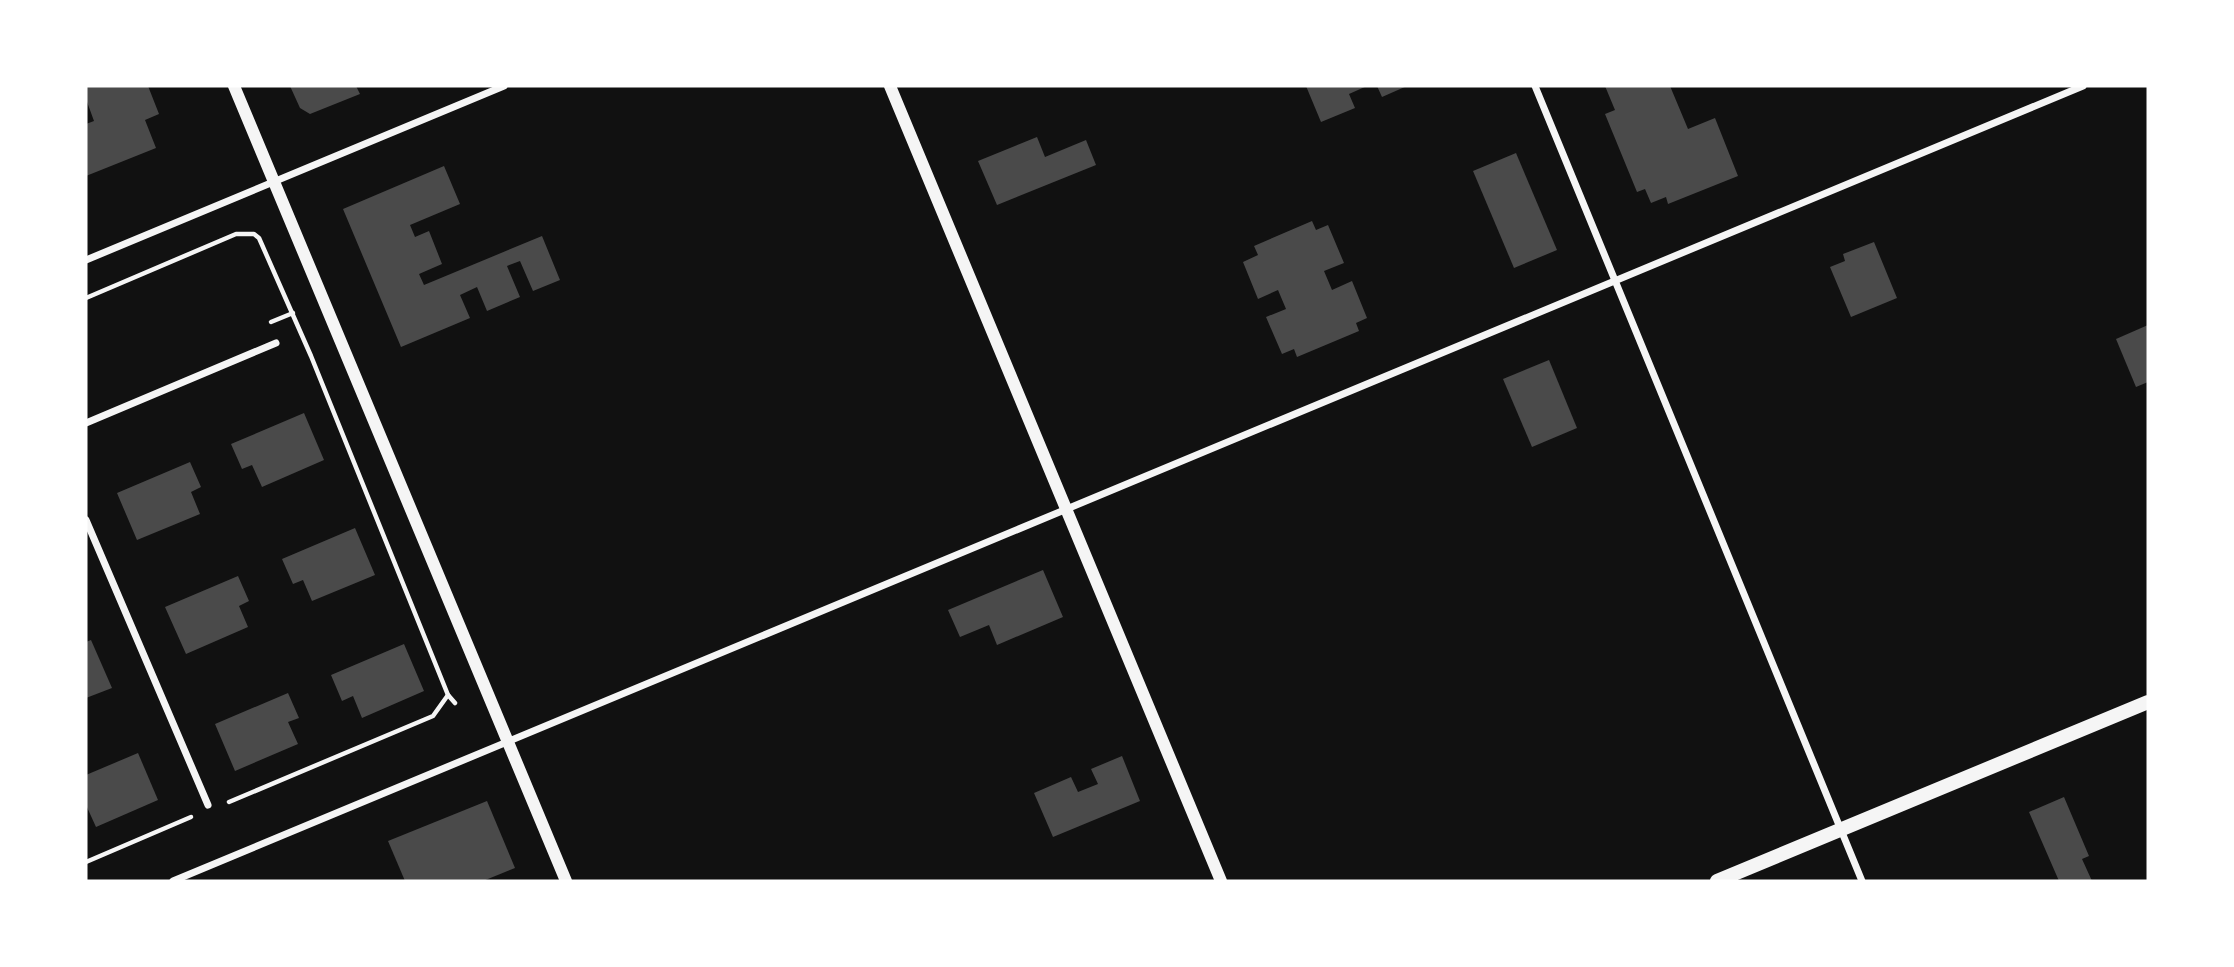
<svg xmlns="http://www.w3.org/2000/svg" width="2234" height="967" viewBox="0 0 2234 967" font-family="Karla,sans-serif">
	<style>
		.building { fill: #4a4a4a }
		.lines { fill: none; stroke-linecap: round; stroke-linejoin: round }
		.path { stroke: #f5f5f5; stroke-width: 4.5 }
		.minor { stroke: #f5f5f5; stroke-width: 7 }
		.tertiary { stroke: #f5f5f5; stroke-width: 12 }
		.secondary { stroke: #f5f5f5; stroke-width: 14 }
	</style>
	<rect width="100%" height="100%" fill="#111"/>
	<!-- building -->
	<g class="building">
		<polygon points="86,86 148,86 159,114 145,120 156,148 86,176 86,124 94,121 86,99"/>
		<polygon points="290,86 356,86 360,94 310,114 300,108"/>
		<polygon points="1306,86 1367,86 1349,94 1355,108 1321,122"/>
		<polygon points="1377,86 1407,86 1382,97"/>
		<polygon points="1605,86 1670,86 1688,129 1715,118 1738,176 1668,204 1666,197 1651,203 1645,189 1637,192 1605,114 1615,110"/>
		<polygon points="1037,137 1045,157 1086,140 1096,165 997,205 978,161"/>
		<polygon points="1516,153 1557,250 1514,268 1473,171"/>
		<polygon points="444,166 460,204 410,225 415,237 429,231 442,264 419,274 424,285 542,236 560,280 533,291 520,261 507,266 520,297 487,311 477,287 460,295 470,318 401,347 343,209"/>
		<polygon points="1312,221 1316,230 1328,225 1344,263 1324,271 1332,290 1352,281 1367,318 1356,323 1359,331 1297,357 1294,349 1282,354 1266,317 1286,309 1278,290 1258,299 1243,262 1258,255 1254,246"/>
		<polygon points="1874,242 1897,298 1851,317 1830,267 1845,261 1843,254"/>
		<polygon points="2148,325 2148,382 2136,387 2116,339"/>
		<polygon points="1549,360 1577,428 1532,447 1503,379"/>
		<polygon points="304,413 324,460 262,487 252,465 242,469 231,444"/>
		<polygon points="190,462 201,487 191,492 200,514 137,540 117,493"/>
		<polygon points="355,528 375,575 312,601 303,580 293,584 282,559"/>
		<polygon points="1043,570 1063,617 997,645 989,625 960,637 948,610"/>
		<polygon points="238,576 249,601 239,606 248,627 186,654 165,607"/>
		<polygon points="91,640 112,688 86,698 86,642"/>
		<polygon points="404,644 424,691 362,718 353,696 342,701 331,675"/>
		<polygon points="288,693 299,718 288,722 298,744 235,771 215,724"/>
		<polygon points="138,753 158,800 96,827 86,805 86,775"/>
		<polygon points="1122,756 1140,801 1053,837 1034,793 1071,777 1078,792 1098,784 1091,769"/>
		<polygon points="2064,797 2089,856 2082,859 2092,881 2059,881 2029,812"/>
		<polygon points="487,801 515,868 483,881 405,881 388,841"/>
	</g>
	<g class="lines">
		<!-- path -->
		<g class="path">
			<polyline points="86,298 236,234 254,234 259,238 311,356 448,695 455,703"/>
			<polyline points="271,322 293,313"/>
			<polyline points="229,802 433,716 448,695"/>
			<polyline points="86,862 191,817"/>
		</g>
		<!-- minor -->
		<g class="minor">
			<polyline points="1535,86 1862,881"/>
			<polyline points="86,260 504,86"/>
			<polyline points="86,423 276,343"/>
			<polyline points="86,520 208,805"/>
			<polyline points="173,881 2083,86"/>
		</g>
		<!-- tertiary -->
		<g class="tertiary">
			<polyline points="234,86 566,881"/>
			<polyline points="890,86 1221,881"/>
		</g>
		<!-- secondary -->
		<polyline class="secondary" points="1717,881 2148,702"/>
	</g>
	<!-- border -->
	<rect width="2234" height="967" fill="none" stroke="#ffffff" stroke-width="175"/>
</svg>
